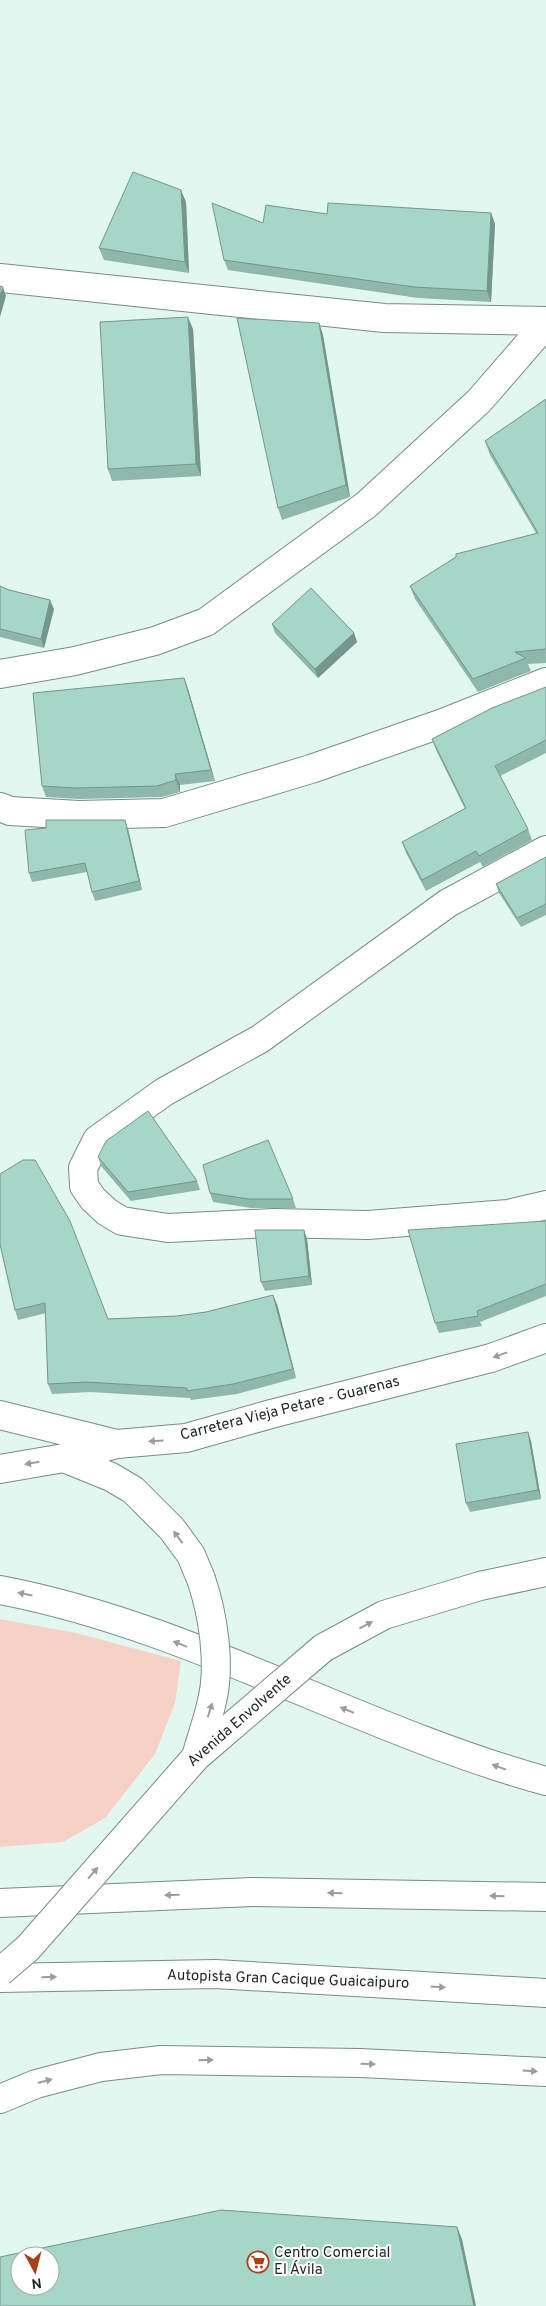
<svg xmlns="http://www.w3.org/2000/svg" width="546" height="2306" viewBox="0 0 546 2306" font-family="Overpass,sans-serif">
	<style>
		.green { fill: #f6d2c6 }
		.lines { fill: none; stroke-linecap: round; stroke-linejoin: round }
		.minor-casing { stroke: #788c86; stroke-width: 30 }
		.major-casing { stroke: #788c86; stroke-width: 30 }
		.highway-casing { stroke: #788c86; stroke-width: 30 }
		.minor { stroke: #fff; stroke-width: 28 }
		.major { stroke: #fff; stroke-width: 28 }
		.highway { stroke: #fff; stroke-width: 28 }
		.major-bridge-casing { stroke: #788c86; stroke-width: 30; stroke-linecap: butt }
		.major-bridge { stroke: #fff; stroke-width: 28 }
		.wall { fill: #8fb8ac }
		.shaded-wall { fill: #74968c }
		.building { fill: #a6d6c8; stroke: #74968c; fill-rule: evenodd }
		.oneway { fill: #9a9d9c }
		.labels { text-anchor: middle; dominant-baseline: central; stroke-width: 4; stroke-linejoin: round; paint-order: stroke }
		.street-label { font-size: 15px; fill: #1e2624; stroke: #fff }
		.poi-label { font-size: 15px; fill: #1e2624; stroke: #fff; text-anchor: start }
	</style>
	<rect width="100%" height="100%" fill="#e2f7f0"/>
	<!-- green -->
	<polygon class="green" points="0,1619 76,1633 181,1661 175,1703 155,1754 105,1818 63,1842 0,1847"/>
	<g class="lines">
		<!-- minor casing -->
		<g class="minor-casing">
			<g id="minor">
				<polyline points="0,278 384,318 546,321"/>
				<polyline points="0,674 75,661 155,641 206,622 366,505 479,401 546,324"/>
				<polyline points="0,807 10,811 79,815 164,813 311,769 443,723 546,682"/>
				<polyline points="546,850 448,903 260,1039 164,1092 97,1140 83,1168 84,1186 93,1199 107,1212 122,1221 168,1228 273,1223 368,1225 508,1214 546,1205"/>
				<polyline points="0,1415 117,1444"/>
			</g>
		</g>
		<!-- major casing -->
		<g class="major-casing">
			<g id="major">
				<polyline points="64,1458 111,1477 133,1490 172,1529 191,1555 201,1579"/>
				<polyline points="0,1469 64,1458 117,1444 186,1438 271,1414 491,1358 546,1338"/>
				<polyline points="323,1648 384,1615 480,1586 546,1572"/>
			</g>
		</g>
		<!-- highway casing -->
		<g class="highway-casing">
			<g id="highway">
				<path d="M 0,1590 C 190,1626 360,1730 546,1781"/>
				<polyline points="0,1903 252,1892 546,1897"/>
				<polyline points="0,1978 215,1974 546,1993"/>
				<polyline points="0,2099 36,2084 101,2067 161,2060 360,2063 546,2072"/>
			</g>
		</g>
		<!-- minor -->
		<use href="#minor" class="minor"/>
		<!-- major -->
		<use href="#major" class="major"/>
		<!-- highway -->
		<use href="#highway" class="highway"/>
		<!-- major-bridge casing -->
		<g class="major-bridge-casing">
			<g id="major-bridge">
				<path d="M 196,1757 C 201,1738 208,1720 212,1701 C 221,1665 213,1614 201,1579"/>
				<polyline points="0,1972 28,1948 196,1757 323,1648"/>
			</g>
		</g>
		<!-- major-bridge -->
		<use href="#major-bridge" class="major-bridge"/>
	</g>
	<!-- wall -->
	<g class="wall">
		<polygon points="186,202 189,273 104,260 99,248"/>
		<polygon points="491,213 495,224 491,302 418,298 228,270 224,260 263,223 327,214"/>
		<polygon points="319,323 323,335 350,497 282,520 278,508"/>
		<polygon points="193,329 201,476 112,481 108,469"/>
		<polygon points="546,399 546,663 528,664 531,671 478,692 415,599 410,586 536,533 490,455 485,441"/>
		<polygon points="0,586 54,609 44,648 0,637"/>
		<polygon points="272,624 354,633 357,642 318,678 275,633"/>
		<polygon points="184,678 188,689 215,781 180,785 180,792 162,797 79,799 46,797 42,786"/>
		<polygon points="546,687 546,753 500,776 528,829 532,840 483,867 480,862 426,891 406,853 402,842 465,809 436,750 432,739"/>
		<polygon points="128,829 142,890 95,901 92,892 87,872 32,882 29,873"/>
		<polygon points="546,857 546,915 521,927 499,893 496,884"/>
		<polygon points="98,1157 197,1181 200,1190 131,1201 101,1166"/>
		<polygon points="210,1193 293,1199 296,1208 251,1208 213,1202"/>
		<polygon points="546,1221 546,1296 480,1322 482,1326 439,1333 435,1323"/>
		<polygon points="304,1230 307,1239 312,1285 265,1291 261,1282"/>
		<polygon points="0,1245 108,1319 177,1316 277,1304 296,1378 237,1394 191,1400 190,1398 90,1392 52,1394 48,1384 46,1313 18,1320 15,1310"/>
		<polygon points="531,1441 541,1499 470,1512 466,1503"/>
	</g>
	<!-- shaded-wall -->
	<g class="shaded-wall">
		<polygon points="181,190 186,202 189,273 185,262"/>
		<polygon points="491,213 495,224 491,302 487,291"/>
		<polygon points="3,287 6,296 0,317 0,296"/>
		<polygon points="188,317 193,329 201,476 196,464"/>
		<polygon points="319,323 323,335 350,497 346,485"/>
		<polygon points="50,600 54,609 44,648 41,639"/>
		<polygon points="354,633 357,642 318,678 315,669"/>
		<polygon points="184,678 188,689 215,781 211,770"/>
		<polygon points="175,774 180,785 180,792 176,780"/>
		<polygon points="125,820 128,829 142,890 139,881"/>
		<polygon points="304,1230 307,1239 312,1285 309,1276"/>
		<polygon points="273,1295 277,1304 296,1378 293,1369"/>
		<polygon points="528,1432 531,1441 541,1499 538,1490"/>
		<polygon points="457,2227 462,2239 476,2306 474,2306"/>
	</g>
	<!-- building -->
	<g class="building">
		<polygon points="133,172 181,190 185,262 99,248"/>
		<polygon points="212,203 263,223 266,205 327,214 328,203 491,213 487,291 414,287 224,260"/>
		<polygon points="0,286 3,287 0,296"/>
		<polygon points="188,317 196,464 108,469 100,322"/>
		<polygon points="237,318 319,323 346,485 278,508"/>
		<polygon points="546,399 546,649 515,652 526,658 473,679 410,586 456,557 456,554 538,533 485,441"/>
		<polygon points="0,586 9,590 50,600 41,639 0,629"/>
		<polygon points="311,588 354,633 315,669 272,624"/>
		<polygon points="184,678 211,770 175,774 176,780 157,786 75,788 42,786 33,693"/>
		<polygon points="546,687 546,740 495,766 528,829 479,856 476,851 422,880 402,842 466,808 432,739 492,708"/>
		<polygon points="46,820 125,820 139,881 92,892 85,863 29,873 25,830 46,828"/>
		<polygon points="546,857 546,904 517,918 496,884"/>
		<polygon points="148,1111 197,1181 128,1192 98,1157 106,1141"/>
		<polygon points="268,1140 293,1199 248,1199 210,1193 203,1165"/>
		<polygon points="23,1160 35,1160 70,1221 108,1319 177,1316 206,1312 273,1295 293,1369 233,1384 187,1391 187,1388 86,1382 48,1384 45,1303 15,1310 0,1244 0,1174"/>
		<polygon points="546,1221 546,1284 477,1311 478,1316 435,1323 408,1230"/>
		<polygon points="255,1230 304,1230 309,1276 261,1282"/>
		<polygon points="528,1432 538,1490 466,1503 456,1444"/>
		<path d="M 221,2210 L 457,2227 L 474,2306 L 0,2306 L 0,2257 ZM 20,2256 L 50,2256 L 50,2286 L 20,2286 Z"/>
	</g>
	<!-- one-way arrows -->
	<defs><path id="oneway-solid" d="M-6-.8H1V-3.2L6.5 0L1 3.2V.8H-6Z" transform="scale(1.25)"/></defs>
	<g class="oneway">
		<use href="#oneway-solid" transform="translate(500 1355) rotate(160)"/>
		<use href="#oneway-solid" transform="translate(156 1441) rotate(176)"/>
		<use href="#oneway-solid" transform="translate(32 1463) rotate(170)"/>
		<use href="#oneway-solid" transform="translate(178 1537) rotate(-126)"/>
		<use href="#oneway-solid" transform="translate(25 1594) rotate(-169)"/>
		<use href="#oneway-solid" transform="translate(366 1625) rotate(-28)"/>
		<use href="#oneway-solid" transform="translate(180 1644) rotate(-158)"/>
		<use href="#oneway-solid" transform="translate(210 1710) rotate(-73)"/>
		<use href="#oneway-solid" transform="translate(347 1710) rotate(-158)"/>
		<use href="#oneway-solid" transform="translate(499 1767) rotate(-160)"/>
		<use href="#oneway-solid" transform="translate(93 1873) rotate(-49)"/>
		<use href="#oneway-solid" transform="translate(335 1893) rotate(-179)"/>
		<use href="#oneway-solid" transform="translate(172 1895) rotate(178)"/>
		<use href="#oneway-solid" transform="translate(497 1896) rotate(-179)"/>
		<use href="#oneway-solid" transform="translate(49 1977) rotate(-1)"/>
		<use href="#oneway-solid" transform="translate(438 1987) rotate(3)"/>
		<use href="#oneway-solid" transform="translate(206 2060) rotate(-1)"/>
		<use href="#oneway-solid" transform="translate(368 2064) rotate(2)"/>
		<use href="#oneway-solid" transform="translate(530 2071) rotate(3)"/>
		<use href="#oneway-solid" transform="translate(45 2081) rotate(-15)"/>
	</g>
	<!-- icons -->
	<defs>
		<g id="supermarket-ring" transform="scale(1.125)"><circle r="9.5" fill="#fff" stroke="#a74119" stroke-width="1.5"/><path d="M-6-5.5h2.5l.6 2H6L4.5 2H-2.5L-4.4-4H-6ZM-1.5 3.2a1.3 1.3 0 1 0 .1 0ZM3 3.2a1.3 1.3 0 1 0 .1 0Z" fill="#a74119"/></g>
	</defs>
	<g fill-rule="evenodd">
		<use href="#supermarket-ring" x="258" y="2262"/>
	</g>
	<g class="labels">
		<!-- street labels -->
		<g class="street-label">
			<text transform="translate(290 1409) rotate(-14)">Carretera Vieja Petare - Guarenas</text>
			<text transform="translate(240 1721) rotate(-41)">Avenida Envolvente</text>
			<text transform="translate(288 1980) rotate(2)">Autopista Gran Cacique Guaicaipuro</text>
		</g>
		<!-- poi labels -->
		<g class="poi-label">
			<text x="274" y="2253">Centro Comercial<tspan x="274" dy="17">El Ávila</tspan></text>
		</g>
	</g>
	<!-- north arrow -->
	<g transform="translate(35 2271) rotate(173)"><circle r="24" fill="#ffffff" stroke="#a5a8a7"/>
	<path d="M0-4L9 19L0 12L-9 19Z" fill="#a74119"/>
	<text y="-8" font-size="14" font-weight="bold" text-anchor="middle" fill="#1e2624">N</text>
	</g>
</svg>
